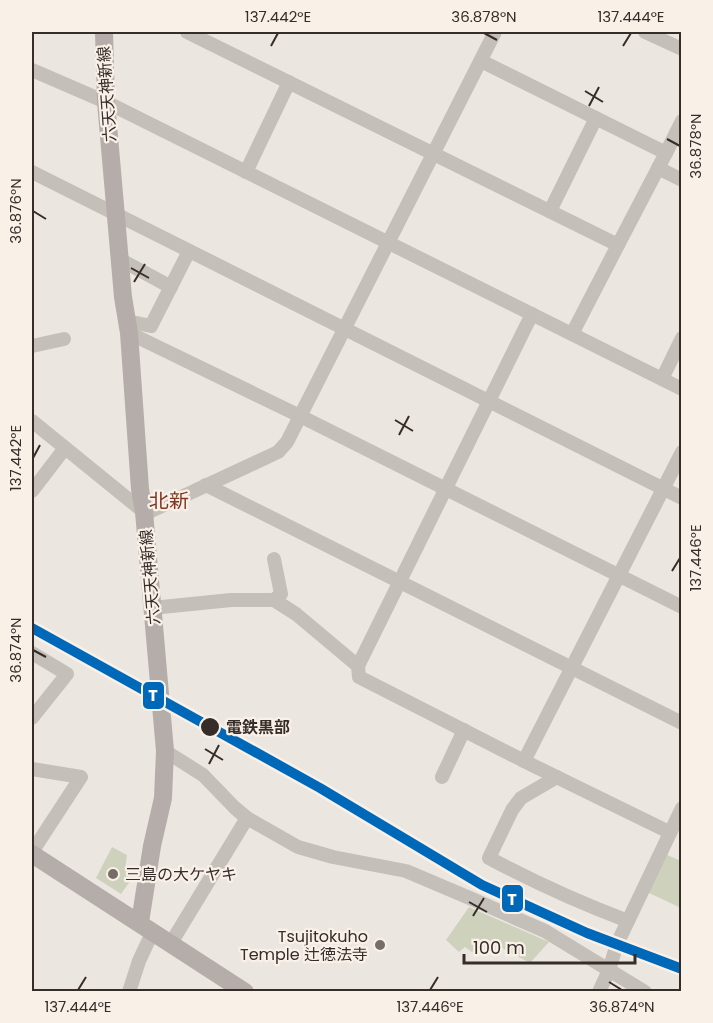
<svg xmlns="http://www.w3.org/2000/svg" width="713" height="1023" viewBox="0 0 713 1023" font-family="Poppins,'Noto Sans JP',sans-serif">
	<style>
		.green { fill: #ced1bb }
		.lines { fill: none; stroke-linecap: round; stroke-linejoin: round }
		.minor { stroke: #c5bfba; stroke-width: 14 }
		.major { stroke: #b4ada9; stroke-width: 18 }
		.rail-1-casing { stroke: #f9f1e8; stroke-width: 15 }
		.rail-1 { stroke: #0068b9; stroke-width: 10 }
		.ticks { fill: none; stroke: #362c28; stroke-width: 2 }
		.stop-dot { fill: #362c28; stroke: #f9f1e8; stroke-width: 2 }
		.poi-dot { fill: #766d69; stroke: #f9f1e8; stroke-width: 2 }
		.labels { text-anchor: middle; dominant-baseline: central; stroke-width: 4.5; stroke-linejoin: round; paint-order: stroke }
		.street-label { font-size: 16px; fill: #362c28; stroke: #f9f1e8 }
		.stop-label { font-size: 16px; font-weight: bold; fill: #362c28; stroke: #f9f1e8; text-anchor: start }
		.poi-label { font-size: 16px; fill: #362c28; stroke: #f9f1e8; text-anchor: start }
		.quarter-label { font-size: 20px; fill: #833723; stroke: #f9f1e8 }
		.line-badge { stroke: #f9f1e8; stroke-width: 2 }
		.badge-label { font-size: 16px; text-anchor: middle; font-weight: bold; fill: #fff }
		.neatline { fill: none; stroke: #362c28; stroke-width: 2 }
		.ticks-label { font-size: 15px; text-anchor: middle; fill: #362c28 }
	</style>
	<rect width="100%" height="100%" fill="#ece6e1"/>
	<!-- green -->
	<g class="green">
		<polygon points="112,847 127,855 125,869 137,871 121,894 96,878"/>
		<polygon points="665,854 681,861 681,908 647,892"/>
		<polygon points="469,907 549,942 530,963 485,939 472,952 465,947 459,952 446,940"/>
	</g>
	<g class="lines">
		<!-- minor -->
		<g class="minor">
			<polyline points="187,32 618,245 572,334"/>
			<polyline points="645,32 682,49"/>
			<polyline points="481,61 666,153 618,245"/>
			<polyline points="32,70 106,102 682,389"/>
			<polyline points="666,153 682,121"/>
			<polyline points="658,168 682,180"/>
			<polyline points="32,172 682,498"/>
			<polyline points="246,172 289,82"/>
			<polyline points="550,211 596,118"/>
			<polyline points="121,260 171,287"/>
			<polyline points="127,321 151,326 189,251"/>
			<polyline points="129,333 300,416 682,607"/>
			<polyline points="32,346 64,339"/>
			<polyline points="662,379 682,338"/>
			<polyline points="32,421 144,512 149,512 278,452 287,442 495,32"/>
			<polyline points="206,485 682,723"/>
			<polyline points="32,491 65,448"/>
			<polyline points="274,600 296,614 358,666 359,677 532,765 669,832"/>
			<polyline points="152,608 231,600 274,600 281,594 274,559"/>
			<polyline points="32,653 67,674 32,718"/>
			<polyline points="358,666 532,314"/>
			<polyline points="165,751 203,775 235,808 247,818 298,847 333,857 406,871 472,899 545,931 645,992"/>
			<polyline points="524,761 682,452"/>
			<polyline points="442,777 464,730"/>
			<path d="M 557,777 L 521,798 L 512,810 L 489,858 C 534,882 580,903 628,921"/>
			<polyline points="32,852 81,777 32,769"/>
			<polyline points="171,943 247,818"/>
			<polyline points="129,992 139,961 153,931"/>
			<polyline points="599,992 609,970 617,944 682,808"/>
		</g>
		<!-- major -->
		<g class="major">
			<polyline points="104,32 106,102 123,297 129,333 140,489 144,512 165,751 163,798 152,846 140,922"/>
			<polyline points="32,854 245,992"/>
		</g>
		<!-- rail-1 casing -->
		<g class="rail-1-casing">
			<polyline id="rail-1" points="32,628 320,788 482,885 587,933 682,969"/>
		</g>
		<!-- rail-1 -->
		<use href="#rail-1" class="rail-1"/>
	</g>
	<!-- ticks -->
	<path class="ticks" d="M 484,33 L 497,40M 271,46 L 278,33M 623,46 L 631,33M 585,91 L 603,102M 589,106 L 599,87M 667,139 L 680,146M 33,211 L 46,219M 131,268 L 149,278M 134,282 L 145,264M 395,420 L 413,431M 399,435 L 409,416M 33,458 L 40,445M 672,571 L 680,558M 33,650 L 46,657M 205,749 L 223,760M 209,764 L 219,745M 469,902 L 487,912M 473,916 L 484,898M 609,982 L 622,990M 78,990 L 86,977M 430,990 L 438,977"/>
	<!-- markers -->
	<circle class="stop-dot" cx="210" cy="727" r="10"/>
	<g class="poi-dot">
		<circle cx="113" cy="874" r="6"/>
		<circle cx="380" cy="945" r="6"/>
	</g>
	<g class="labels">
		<!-- street labels -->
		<g class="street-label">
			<text transform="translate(107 94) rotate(-94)">六天天神新線</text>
			<text transform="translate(150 577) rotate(-95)">六天天神新線</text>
		</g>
		<!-- stop labels -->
		<g class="stop-label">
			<text x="226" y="727">電鉄黒部</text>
		</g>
		<!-- poi labels -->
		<g class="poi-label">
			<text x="125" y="874">三島の大ケヤキ</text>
			<text x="368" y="936" text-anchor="end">Tsujitokuho<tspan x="368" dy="18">Temple 辻徳法寺</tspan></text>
		</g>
		<!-- quarter labels -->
		<g class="quarter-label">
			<text x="169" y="501">北新</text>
		</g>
	</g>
	<g class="line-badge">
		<rect x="142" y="681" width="23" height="29" rx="6" fill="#0068b9"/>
		<rect x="501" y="884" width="23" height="29" rx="6" fill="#0068b9"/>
	</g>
	<g class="badge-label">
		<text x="153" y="701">T</text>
		<text x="512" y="905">T</text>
	</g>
	<!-- border -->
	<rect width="713" height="1023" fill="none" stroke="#f9f1e8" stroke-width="66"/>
	<!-- scale -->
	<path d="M464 954v9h171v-9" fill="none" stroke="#362c28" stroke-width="3"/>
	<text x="473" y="954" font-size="18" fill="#362c28" stroke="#f9f1e8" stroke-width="4.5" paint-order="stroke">100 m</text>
	<rect x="33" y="33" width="647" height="957" class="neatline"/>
	<g class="ticks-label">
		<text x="278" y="22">137.442°E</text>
		<text x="484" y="22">36.878°N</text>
		<text x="631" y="22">137.444°E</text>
		<text transform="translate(696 146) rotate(-90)" y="5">36.878°N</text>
		<text transform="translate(16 211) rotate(-90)" y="5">36.876°N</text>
		<text transform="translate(16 458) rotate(-90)" y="5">137.442°E</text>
		<text transform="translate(696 558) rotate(-90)" y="5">137.446°E</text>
		<text transform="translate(16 650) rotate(-90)" y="5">36.874°N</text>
		<text x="78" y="1012">137.444°E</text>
		<text x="430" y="1012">137.446°E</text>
		<text x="622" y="1012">36.874°N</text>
	</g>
</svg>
